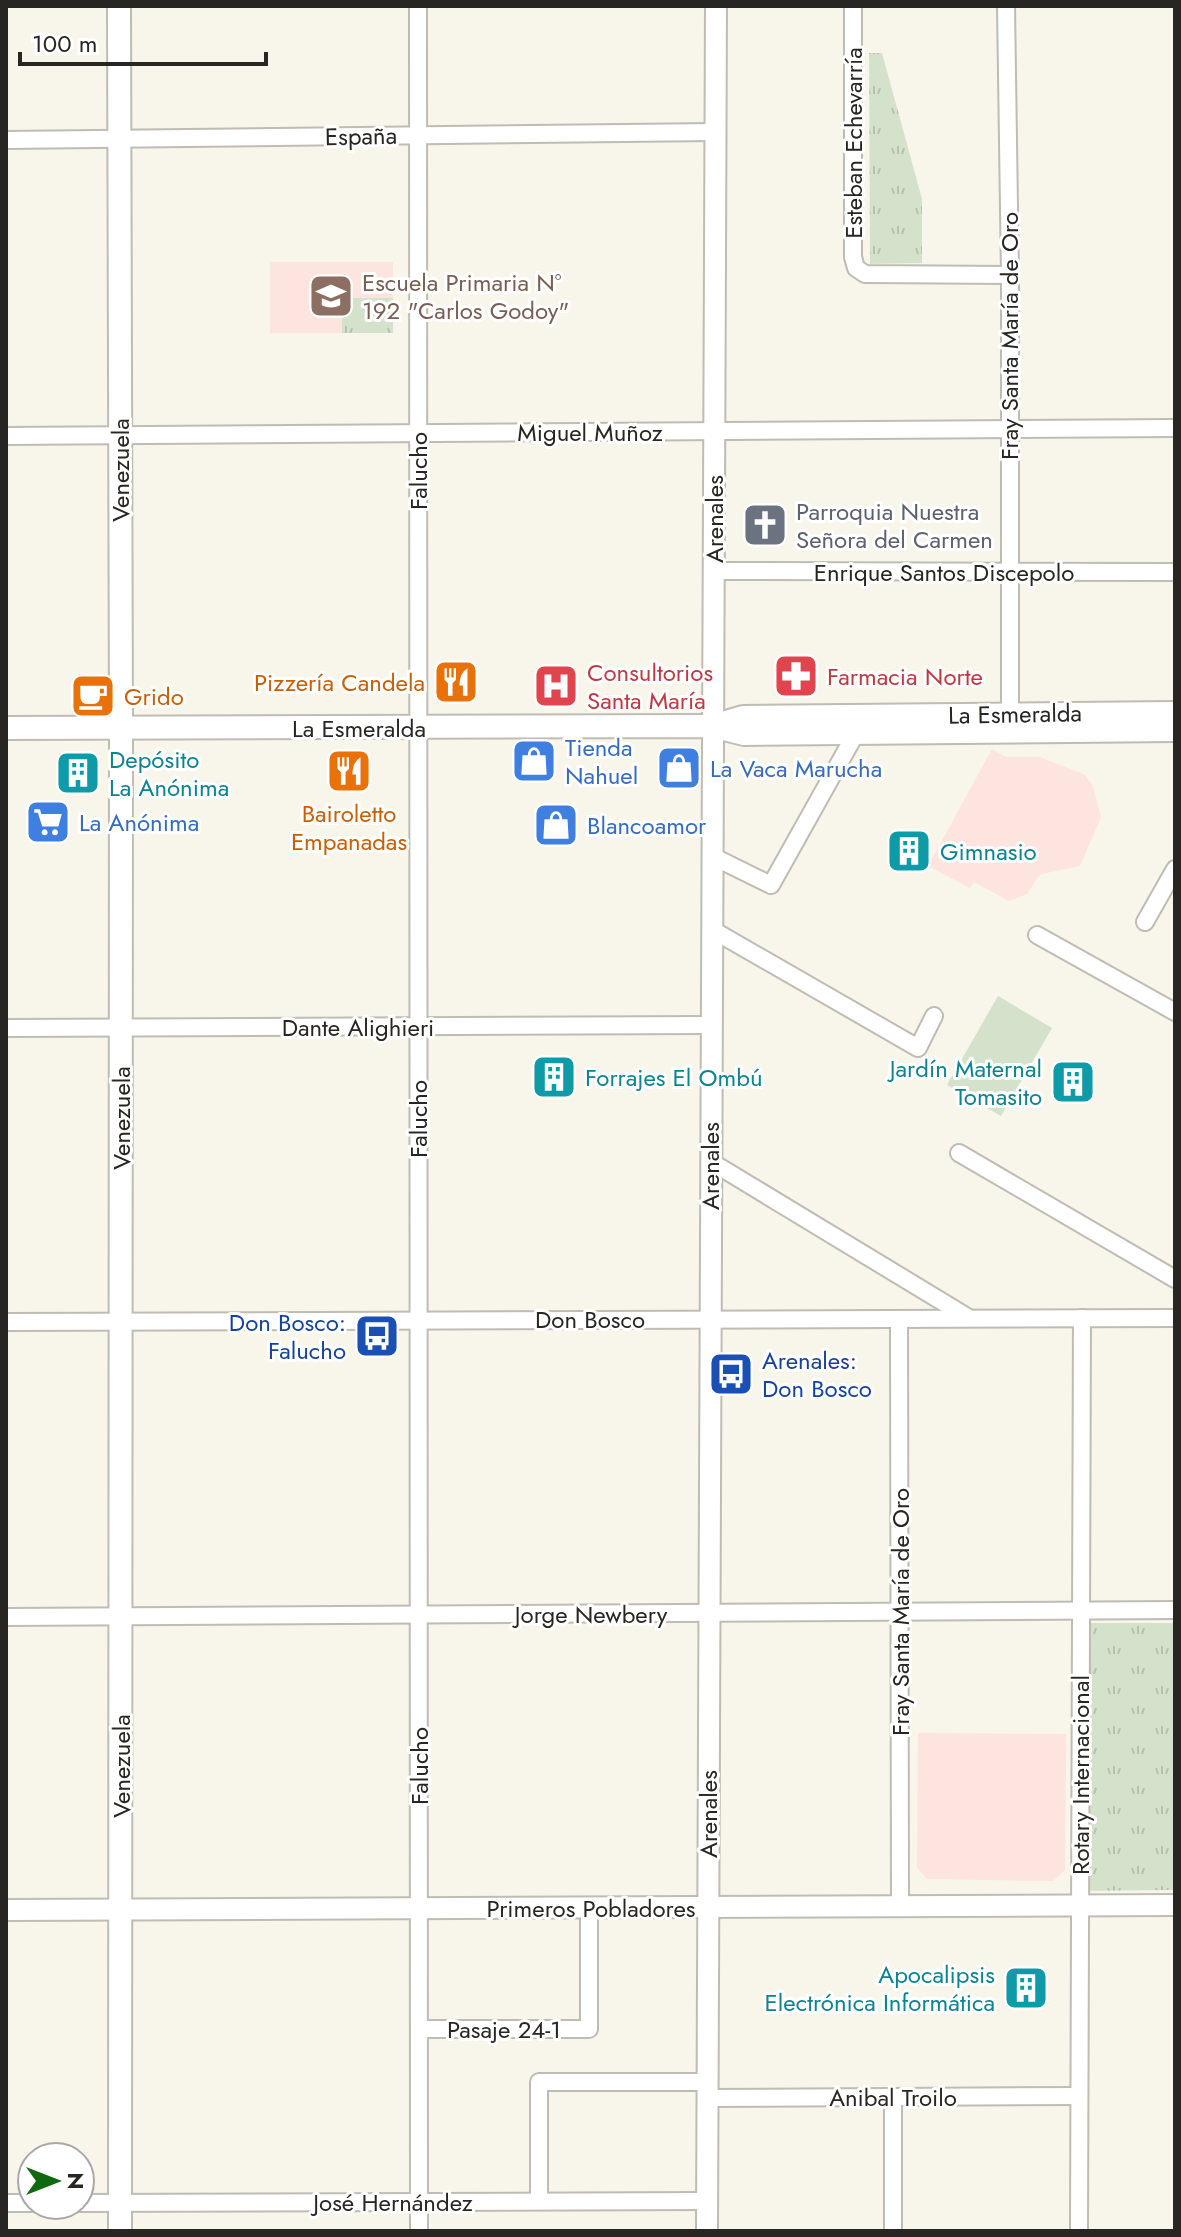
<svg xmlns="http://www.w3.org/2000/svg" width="1181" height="2237" viewBox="0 0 1181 2237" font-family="Jost,sans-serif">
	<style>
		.education { fill: #fee4de }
		.green { fill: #d4e2cb }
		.park { fill: url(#park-tufts) }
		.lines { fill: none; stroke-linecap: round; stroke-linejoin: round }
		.minor-casing { stroke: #bfbcb3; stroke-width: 20 }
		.tertiary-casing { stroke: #bfbcb3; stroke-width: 24 }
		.secondary-casing { stroke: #bfbcb3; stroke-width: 26 }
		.minor { stroke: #fff; stroke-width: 16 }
		.tertiary { stroke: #fff; stroke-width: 20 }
		.secondary { stroke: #fff; stroke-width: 22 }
		.labels { text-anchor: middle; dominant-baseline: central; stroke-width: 6; stroke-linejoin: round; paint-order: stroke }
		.street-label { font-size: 24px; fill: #272622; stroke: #fff }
		.education-label { font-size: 24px; fill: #785e54; stroke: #fff; text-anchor: start }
		.worship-label { font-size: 24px; fill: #5b616d; stroke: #fff; text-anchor: start }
		.health-label { font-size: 24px; fill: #be3a42; stroke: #fff; text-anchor: start }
		.food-label { font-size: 24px; fill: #c56008; stroke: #fff; text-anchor: end }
		.shop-label { font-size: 24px; fill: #366cbe; stroke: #fff; text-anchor: start }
		.culture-label { font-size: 24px; fill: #0d838f; stroke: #fff; text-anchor: start }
		.transit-label { font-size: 24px; fill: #164399; stroke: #fff; text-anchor: end }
	</style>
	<defs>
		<pattern id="park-tufts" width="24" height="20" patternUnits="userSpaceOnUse" patternTransform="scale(2)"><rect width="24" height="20" fill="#d4e2cb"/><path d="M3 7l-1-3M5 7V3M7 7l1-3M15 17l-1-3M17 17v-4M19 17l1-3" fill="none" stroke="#b6c2ae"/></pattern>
	</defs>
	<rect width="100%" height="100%" fill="#f8f5eb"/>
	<!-- education -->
	<g class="education">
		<rect x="270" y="262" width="123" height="71"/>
		<polygon points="992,749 1006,757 1040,757 1085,775 1093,786 1101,817 1080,866 1042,874 1038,877 1027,894 1009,901 974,882 970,888 928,866"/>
		<polygon points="918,1733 1066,1734 1065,1870 1053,1881 927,1879 917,1868"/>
	</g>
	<!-- green -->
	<polygon class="green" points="998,996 1052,1028 1001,1116 947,1085"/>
	<!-- park -->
	<g class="park">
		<polygon points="869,53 882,53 922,199 922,263 870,264"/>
		<rect x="342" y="298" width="51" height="35"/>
		<polygon points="1083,1623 1175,1623 1175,1890 1084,1891"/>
	</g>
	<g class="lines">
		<!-- minor casing -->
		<g class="minor-casing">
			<g id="minor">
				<polyline points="418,6 419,2231"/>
				<polyline points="853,6 853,257 856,268 865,274 1010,275"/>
				<polyline points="1006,6 1010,275 1010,714"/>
				<polyline points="6,140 715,132"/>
				<polyline points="6,436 1175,428"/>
				<polyline points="714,571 1175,572"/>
				<polyline points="712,856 771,885 856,733"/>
				<polyline points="1145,922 1175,869"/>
				<polyline points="711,929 918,1048 934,1016"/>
				<polyline points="1037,935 1175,1012"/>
				<polyline points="6,1028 711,1025"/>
				<polyline points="959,1153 1175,1279"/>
				<polyline points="710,1161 969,1318"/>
				<polyline points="899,1319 900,1906"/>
				<polyline points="6,1322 1175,1318"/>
				<polyline points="6,1617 1175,1610"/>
				<polyline points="419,2029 589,2029 589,1908"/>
				<polyline points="707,2098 1079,2096"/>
				<polyline points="539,2201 539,2082 707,2082"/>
				<polyline points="6,2203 32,2203"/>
				<polyline points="80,2203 707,2201"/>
				<polyline points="893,2231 893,2097"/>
				<polyline points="1079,2231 1082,1318"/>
			</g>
		</g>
		<!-- tertiary casing -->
		<g class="tertiary-casing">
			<g id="tertiary">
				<polyline points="6,1910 1175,1905"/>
				<polyline points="707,2231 716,6"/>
			</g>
		</g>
		<!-- secondary casing -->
		<g class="secondary-casing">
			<g id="secondary">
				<polyline points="119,6 121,728 120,2231"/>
				<polyline points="713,726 743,717 1175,713"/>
				<polyline points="6,728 712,726 744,734 1175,730"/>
			</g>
		</g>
		<!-- minor -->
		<use href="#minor" class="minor"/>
		<!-- tertiary -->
		<use href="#tertiary" class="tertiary"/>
		<!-- secondary -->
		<use href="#secondary" class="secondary"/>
	</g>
	<!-- icons -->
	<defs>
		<g id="school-square" transform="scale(2.3)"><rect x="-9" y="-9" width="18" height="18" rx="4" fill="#8d6e63" stroke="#fff"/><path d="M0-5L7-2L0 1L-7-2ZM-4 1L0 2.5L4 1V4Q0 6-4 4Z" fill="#fff"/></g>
		<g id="church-square" transform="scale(2.3)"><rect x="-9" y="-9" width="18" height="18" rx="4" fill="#6b7280" stroke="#fff"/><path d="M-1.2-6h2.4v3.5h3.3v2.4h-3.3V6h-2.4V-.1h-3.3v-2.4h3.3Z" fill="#fff"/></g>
		<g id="pharmacy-square" transform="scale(2.3)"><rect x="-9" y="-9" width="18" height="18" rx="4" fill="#e0444e" stroke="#fff"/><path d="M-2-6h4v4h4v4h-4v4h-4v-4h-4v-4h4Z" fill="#fff"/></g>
		<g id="restaurant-square" transform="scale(2.3)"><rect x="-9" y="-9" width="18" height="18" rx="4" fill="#e8710a" stroke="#fff"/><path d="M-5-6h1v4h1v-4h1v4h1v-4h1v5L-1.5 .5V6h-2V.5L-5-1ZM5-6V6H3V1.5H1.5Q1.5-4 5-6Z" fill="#fff"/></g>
		<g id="hospital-square" transform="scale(2.3)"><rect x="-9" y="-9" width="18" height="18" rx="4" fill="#e0444e" stroke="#fff"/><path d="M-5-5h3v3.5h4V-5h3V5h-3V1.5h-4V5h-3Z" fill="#fff"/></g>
		<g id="cafe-square" transform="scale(2.3)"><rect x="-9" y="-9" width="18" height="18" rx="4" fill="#e8710a" stroke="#fff"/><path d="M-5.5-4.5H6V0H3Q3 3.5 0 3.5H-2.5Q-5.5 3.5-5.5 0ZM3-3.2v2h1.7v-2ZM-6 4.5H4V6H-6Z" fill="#fff"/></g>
		<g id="shop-square" transform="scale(2.3)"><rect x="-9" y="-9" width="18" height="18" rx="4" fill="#3f7fe0" stroke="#fff"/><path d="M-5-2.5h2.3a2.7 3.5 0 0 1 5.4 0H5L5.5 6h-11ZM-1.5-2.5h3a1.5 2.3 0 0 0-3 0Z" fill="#fff"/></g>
		<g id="building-square" transform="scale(2.3)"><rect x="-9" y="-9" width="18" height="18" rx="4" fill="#0f9aa8" stroke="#fff"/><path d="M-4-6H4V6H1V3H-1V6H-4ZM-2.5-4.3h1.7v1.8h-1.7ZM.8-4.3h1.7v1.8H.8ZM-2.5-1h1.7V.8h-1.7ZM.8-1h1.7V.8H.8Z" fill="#fff"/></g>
		<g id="supermarket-square" transform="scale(2.3)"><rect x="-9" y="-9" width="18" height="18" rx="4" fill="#3f7fe0" stroke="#fff"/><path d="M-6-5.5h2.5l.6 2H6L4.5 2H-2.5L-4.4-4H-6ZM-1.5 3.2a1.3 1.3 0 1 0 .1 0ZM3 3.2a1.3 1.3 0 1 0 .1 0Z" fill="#fff"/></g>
		<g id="bus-square" transform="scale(2.3)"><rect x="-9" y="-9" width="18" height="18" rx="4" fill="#1a4fb4" stroke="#fff"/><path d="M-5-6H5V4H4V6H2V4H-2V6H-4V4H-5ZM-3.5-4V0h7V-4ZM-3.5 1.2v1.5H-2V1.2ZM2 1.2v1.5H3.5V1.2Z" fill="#fff"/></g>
	</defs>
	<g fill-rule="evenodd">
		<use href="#school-square" x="331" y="296"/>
		<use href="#church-square" x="765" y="525"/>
		<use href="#pharmacy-square" x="796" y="676"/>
		<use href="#restaurant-square" x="456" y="682"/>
		<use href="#hospital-square" x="556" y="686"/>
		<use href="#cafe-square" x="93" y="696"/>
		<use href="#shop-square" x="534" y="761"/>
		<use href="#shop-square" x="679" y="768"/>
		<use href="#restaurant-square" x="349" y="771"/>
		<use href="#building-square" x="78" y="773"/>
		<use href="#supermarket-square" x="48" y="822"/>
		<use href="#shop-square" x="556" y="825"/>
		<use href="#building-square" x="909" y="851"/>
		<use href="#building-square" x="554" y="1077"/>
		<use href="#building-square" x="1073" y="1082"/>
		<use href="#bus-square" x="377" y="1336"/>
		<use href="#bus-square" x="731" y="1374"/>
		<use href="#building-square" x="1026" y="1988"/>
	</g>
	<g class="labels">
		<!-- street labels -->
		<g class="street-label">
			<text transform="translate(361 136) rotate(-1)">España</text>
			<text transform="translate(853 143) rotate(-90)">Esteban Echevarría</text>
			<text transform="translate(1009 336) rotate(-90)">Fray Santa María de Oro</text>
			<text x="590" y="432">Miguel Muñoz</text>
			<text transform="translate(120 470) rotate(-90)">Venezuela</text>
			<text transform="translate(418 471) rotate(-90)">Falucho</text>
			<text transform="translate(714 519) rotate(-90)">Arenales</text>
			<text x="944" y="572">Enrique Santos Discepolo</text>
			<text transform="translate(1015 714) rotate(-1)">La Esmeralda</text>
			<text x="359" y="728">La Esmeralda</text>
			<text x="358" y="1027">Dante Alighieri</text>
			<text transform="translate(121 1118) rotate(-90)">Venezuela</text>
			<text transform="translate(418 1119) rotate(-90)">Falucho</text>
			<text transform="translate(710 1166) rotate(-90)">Arenales</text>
			<text x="590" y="1319">Don Bosco</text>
			<text transform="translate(900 1612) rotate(-90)">Fray Santa María de Oro</text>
			<text x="591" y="1614">Jorge Newbery</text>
			<text transform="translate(121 1766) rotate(-90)">Venezuela</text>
			<text transform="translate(419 1766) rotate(-90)">Falucho</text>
			<text transform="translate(1080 1775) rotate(-90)">Rotary Internacional</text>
			<text transform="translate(708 1814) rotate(-90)">Arenales</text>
			<text x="591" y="1908">Primeros Pobladores</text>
			<text x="504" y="2029">Pasaje 24-1</text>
			<text x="893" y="2097">Anibal Troilo</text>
			<text x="393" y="2202">José Hernández</text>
		</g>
		<!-- education labels -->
		<g class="education-label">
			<text x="362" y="282">Escuela Primaria N°<tspan x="362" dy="28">192 "Carlos Godoy"</tspan></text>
		</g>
		<!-- worship labels -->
		<g class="worship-label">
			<text x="796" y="511">Parroquia Nuestra<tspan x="796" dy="28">Señora del Carmen</tspan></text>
		</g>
		<!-- health labels -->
		<g class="health-label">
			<text x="587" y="672">Consultorios<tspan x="587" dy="28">Santa María</tspan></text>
			<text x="827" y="676">Farmacia Norte</text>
		</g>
		<!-- food labels -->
		<g class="food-label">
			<text x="425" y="682">Pizzería Candela</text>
			<text x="124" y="696" text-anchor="start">Grido</text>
			<text x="349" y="813" text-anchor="middle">Bairoletto<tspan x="349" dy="28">Empanadas</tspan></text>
		</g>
		<!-- shop labels -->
		<g class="shop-label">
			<text x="565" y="747">Tienda<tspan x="565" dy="28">Nahuel</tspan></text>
			<text x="710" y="768">La Vaca Marucha</text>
			<text x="79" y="822">La Anónima</text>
			<text x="587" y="825">Blancoamor</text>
		</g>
		<!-- culture labels -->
		<g class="culture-label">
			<text x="109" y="759">Depósito<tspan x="109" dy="28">La Anónima</tspan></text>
			<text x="940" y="851">Gimnasio</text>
			<text x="1042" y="1068" text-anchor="end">Jardín Maternal<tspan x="1042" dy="28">Tomasito</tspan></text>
			<text x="585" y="1077">Forrajes El Ombú</text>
			<text x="995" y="1974" text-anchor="end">Apocalipsis<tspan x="995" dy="28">Electrónica Informática</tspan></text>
		</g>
		<!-- transit labels -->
		<g class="transit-label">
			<text x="346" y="1322">Don Bosco:<tspan x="346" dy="28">Falucho</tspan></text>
			<text x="762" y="1360" text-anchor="start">Arenales:<tspan x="762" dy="28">Don Bosco</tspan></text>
		</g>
	</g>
	<!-- border -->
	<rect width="1181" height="2237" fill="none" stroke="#272622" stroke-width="16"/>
	<!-- north arrow -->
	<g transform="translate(56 2181) rotate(90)"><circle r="38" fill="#ffffff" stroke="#a9a8a7" stroke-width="2"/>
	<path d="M0-6L14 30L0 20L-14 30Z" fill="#106910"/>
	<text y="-12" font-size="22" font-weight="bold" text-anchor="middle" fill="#272622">N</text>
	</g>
	<!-- scale -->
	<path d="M20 52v12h246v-12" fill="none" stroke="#272622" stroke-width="4"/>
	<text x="32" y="52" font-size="24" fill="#272622" stroke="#ffffff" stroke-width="6" paint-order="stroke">100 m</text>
</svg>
